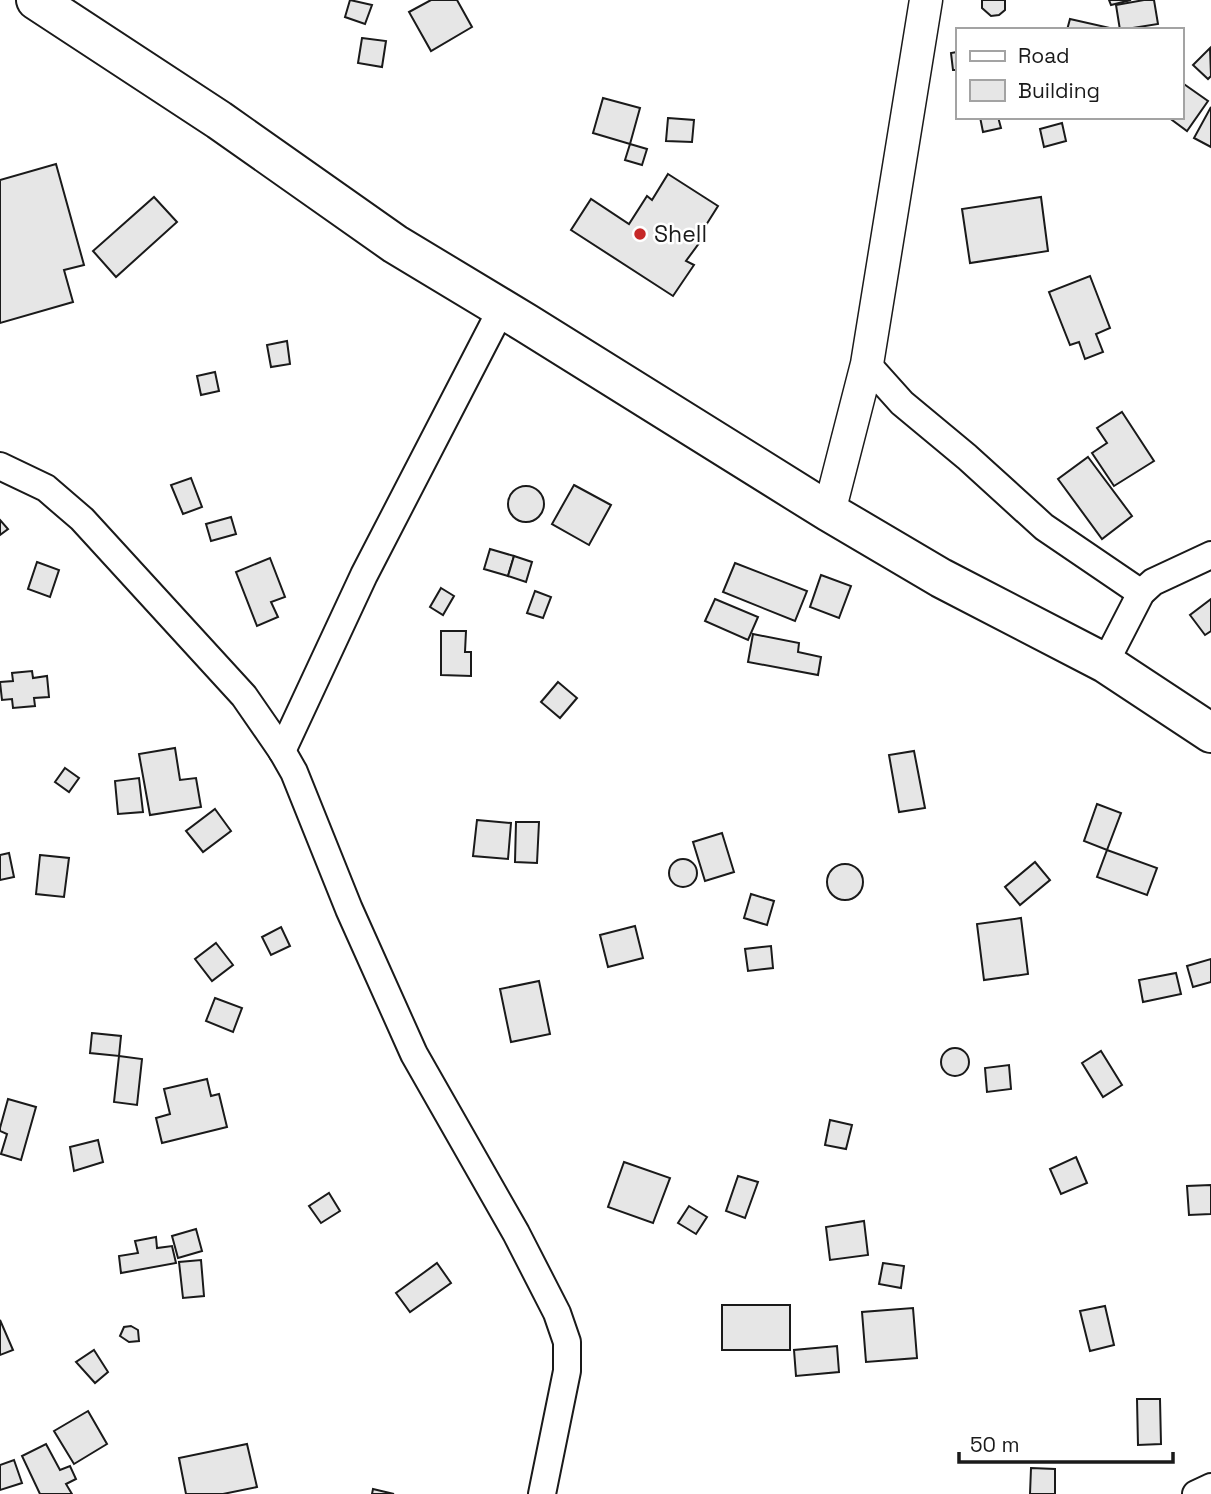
<svg xmlns="http://www.w3.org/2000/svg" width="1211" height="1494" viewBox="0 0 1211 1494" font-family="'Space Grotesk',sans-serif">
	<style>
		.building { fill: #e6e6e6; stroke: #1a1a1a; stroke-width: 2 }
		.lines { fill: none; stroke-linecap: round; stroke-linejoin: round }
		.minor-casing { stroke: #1a1a1a; stroke-width: 30 }
		.tertiary-casing { stroke: #1a1a1a; stroke-width: 35 }
		.primary-casing { stroke: #1a1a1a; stroke-width: 42 }
		.minor { stroke: #fff; stroke-width: 26 }
		.tertiary { stroke: #fff; stroke-width: 32 }
		.primary { stroke: #fff; stroke-width: 38 }
		.poi-dot { fill: #c62828; stroke: #fff; stroke-width: 2.5 }
		.labels { text-anchor: middle; dominant-baseline: central; stroke-width: 5; stroke-linejoin: round; paint-order: stroke }
		.poi-label { font-size: 23px; fill: #1a1a1a; stroke: #fff; text-anchor: start }
	</style>
	<rect width="100%" height="100%" fill="#fff"/>
	<!-- building -->
	<g class="building">
		<polygon points="350,0 372,5 365,24 345,17"/>
		<polygon points="431,0 457,0 472,27 431,51 409,12"/>
		<polygon points="982,0 1005,0 1005,10 999,15 991,16 982,8"/>
		<polygon points="1109,0 1131,0 1111,5"/>
		<polygon points="1144,0 1154,0 1158,24 1120,30 1116,5"/>
		<polygon points="1070,19 1110,28 1110,30 1067,30"/>
		<polygon points="362,38 386,41 382,67 358,63"/>
		<polygon points="1210,48 1211,76 1208,79 1193,65"/>
		<polygon points="957,52 957,70 953,70 951,53"/>
		<polygon points="1181,82 1208,101 1187,131 1168,117 1181,117"/>
		<polygon points="603,98 640,108 630,144 593,133"/>
		<polygon points="1211,107 1211,147 1194,138"/>
		<polygon points="980,117 998,117 1001,128 983,132"/>
		<polygon points="668,118 694,120 692,142 666,141"/>
		<polygon points="1062,123 1066,141 1044,147 1040,129"/>
		<polygon points="630,144 647,149 642,165 625,160"/>
		<polygon points="56,164 84,265 64,270 73,302 0,323 0,180"/>
		<polygon points="668,174 718,206 701,233 705,235 686,261 694,265 673,296 571,230 591,199 629,224 647,196 652,200"/>
		<polygon points="154,197 177,222 116,277 93,251"/>
		<polygon points="1041,197 1048,251 970,263 962,209"/>
		<polygon points="1090,276 1110,328 1096,334 1103,352 1085,359 1079,342 1070,345 1049,292"/>
		<polygon points="287,341 290,364 271,367 267,345"/>
		<polygon points="215,372 219,391 201,395 197,376"/>
		<polygon points="1122,412 1154,461 1114,486 1092,453 1107,443 1097,428"/>
		<polygon points="1088,457 1132,516 1102,539 1058,479"/>
		<polygon points="191,478 202,507 183,514 171,485"/>
		<polygon points="574,485 611,505 589,545 552,524"/>
		<circle cx="526" cy="504" r="18"/>
		<polygon points="231,517 236,534 211,541 206,524"/>
		<polygon points="0,520 8,529 0,535"/>
		<polygon points="490,549 514,556 508,576 484,569"/>
		<polygon points="514,556 532,562 526,582 508,576"/>
		<polygon points="270,558 285,597 271,602 278,617 257,626 236,572"/>
		<polygon points="37,562 59,570 50,597 28,589"/>
		<polygon points="735,563 807,591 795,621 723,592"/>
		<polygon points="821,575 851,586 839,618 810,607"/>
		<polygon points="441,588 454,596 443,615 430,607"/>
		<polygon points="535,591 551,597 543,618 527,613"/>
		<polygon points="715,599 758,617 748,640 705,621"/>
		<polygon points="1211,599 1211,631 1205,635 1190,615"/>
		<polygon points="441,631 466,631 465,652 471,652 471,676 441,675"/>
		<polygon points="753,634 799,643 798,652 821,657 818,675 748,662"/>
		<polygon points="32,671 33,678 47,676 49,697 34,698 35,706 13,708 12,699 2,700 0,682 13,681 12,673"/>
		<polygon points="558,682 577,698 560,718 541,702"/>
		<polygon points="175,748 180,780 196,778 201,807 150,815 139,754"/>
		<polygon points="914,751 925,808 899,812 889,755"/>
		<polygon points="65,768 79,778 69,792 55,782"/>
		<polygon points="139,778 143,812 118,814 115,781"/>
		<polygon points="1097,804 1121,813 1107,850 1084,841"/>
		<polygon points="215,809 231,831 203,852 186,831"/>
		<polygon points="477,820 511,823 508,859 473,856"/>
		<polygon points="516,822 539,822 537,863 515,862"/>
		<polygon points="722,833 734,872 705,881 693,842"/>
		<polygon points="1107,850 1157,868 1147,895 1097,877"/>
		<polygon points="9,853 14,877 0,880 0,855"/>
		<polygon points="40,855 69,858 64,897 36,894"/>
		<circle cx="683" cy="873" r="14"/>
		<polygon points="1035,862 1050,880 1020,905 1005,887"/>
		<circle cx="845" cy="882" r="18"/>
		<polygon points="751,894 774,901 767,925 744,918"/>
		<polygon points="1021,918 1028,974 984,980 977,924"/>
		<polygon points="635,926 643,958 608,967 600,935"/>
		<polygon points="281,927 290,946 271,955 262,937"/>
		<polygon points="216,943 233,965 212,981 195,959"/>
		<polygon points="771,946 773,968 748,971 745,949"/>
		<polygon points="1211,959 1211,982 1193,987 1187,966"/>
		<polygon points="1176,973 1181,994 1143,1002 1139,980"/>
		<polygon points="539,981 550,1034 511,1042 500,989"/>
		<polygon points="215,998 242,1008 233,1032 206,1021"/>
		<polygon points="92,1033 121,1036 119,1056 90,1053"/>
		<circle cx="955" cy="1062" r="14"/>
		<polygon points="1101,1051 1122,1085 1103,1097 1082,1063"/>
		<polygon points="119,1056 142,1059 137,1105 114,1102"/>
		<polygon points="1009,1065 1011,1089 987,1092 985,1068"/>
		<polygon points="207,1079 211,1096 219,1094 227,1127 162,1143 156,1118 170,1114 164,1089"/>
		<polygon points="8,1099 36,1107 21,1160 1,1154 7,1134 0,1131 0,1128"/>
		<polygon points="830,1120 852,1125 846,1149 825,1145"/>
		<polygon points="98,1140 103,1162 74,1171 70,1147"/>
		<polygon points="1076,1157 1087,1183 1061,1194 1050,1169"/>
		<polygon points="624,1162 670,1178 653,1223 608,1207"/>
		<polygon points="738,1176 758,1182 745,1218 726,1211"/>
		<polygon points="1211,1185 1211,1214 1189,1215 1187,1186"/>
		<polygon points="329,1193 340,1211 321,1223 309,1206"/>
		<polygon points="689,1206 707,1217 696,1234 678,1223"/>
		<polygon points="864,1221 868,1255 830,1260 826,1227"/>
		<polygon points="196,1229 202,1251 178,1258 172,1236"/>
		<polygon points="156,1237 157,1248 172,1246 176,1263 121,1273 119,1256 138,1253 135,1241"/>
		<polygon points="201,1260 204,1296 183,1298 179,1262"/>
		<polygon points="437,1263 451,1283 410,1312 396,1293"/>
		<polygon points="883,1263 904,1266 901,1288 879,1284"/>
		<rect x="722" y="1305" width="68" height="45"/>
		<polygon points="1105,1306 1114,1345 1090,1351 1080,1311"/>
		<polygon points="913,1308 917,1358 866,1362 862,1312"/>
		<polygon points="0,1320 13,1350 0,1355"/>
		<polygon points="131,1326 138,1330 139,1341 129,1342 120,1336 124,1327"/>
		<polygon points="837,1346 839,1372 796,1376 794,1350"/>
		<polygon points="94,1350 108,1372 95,1383 76,1362"/>
		<polygon points="1137,1399 1160,1399 1161,1444 1138,1445"/>
		<polygon points="88,1411 107,1444 74,1464 54,1431"/>
		<polygon points="46,1444 60,1470 70,1466 76,1479 66,1484 72,1494 40,1494 22,1456"/>
		<polygon points="247,1444 257,1487 223,1494 186,1494 179,1458"/>
		<polygon points="14,1460 22,1483 0,1490 0,1465"/>
		<polygon points="1031,1468 1055,1469 1055,1494 1030,1494"/>
		<polygon points="373,1489 394,1494 372,1494"/>
	</g>
	<g class="lines">
		<!-- minor casing -->
		<g class="minor-casing">
			<g id="minor">
				<polyline points="867,364 902,403 967,457 1044,527 1141,593"/>
				<polyline points="0,466 46,488 82,519 244,696 282,751 294,772 349,909 414,1054 516,1233 557,1313 567,1342 567,1371 542,1494"/>
				<polyline points="1105,663 1141,593 1153,582 1211,555"/>
				<polyline points="282,751 364,575 502,308"/>
				<polyline points="1196,1494 1211,1487"/>
			</g>
		</g>
		<!-- tertiary casing -->
		<g class="tertiary-casing">
			<polyline id="tertiary" points="829,512 867,364 926,0"/>
		</g>
		<!-- primary casing -->
		<g class="primary-casing">
			<polyline id="primary" points="36,0 219,120 395,244 526,323 829,512 941,578 1105,663 1211,733"/>
		</g>
		<!-- minor -->
		<use href="#minor" class="minor"/>
		<!-- tertiary -->
		<use href="#tertiary" class="tertiary"/>
		<!-- primary -->
		<use href="#primary" class="primary"/>
	</g>
	<!-- markers -->
	<circle class="poi-dot" cx="640" cy="234" r="7"/>
	<g class="labels">
		<!-- poi labels -->
		<g class="poi-label">
			<text x="654" y="234">Shell</text>
		</g>
	</g>
	<!-- legend -->
	<rect x="956" y="28" width="228" height="91" fill="#ffffff" stroke="#a3a3a3" stroke-width="2"/>
	<rect x="970" y="51" width="35" height="10" fill="#ffffff" stroke="#a3a3a3" stroke-width="2"/>
	<text x="1018" y="63" font-size="21" fill="#1a1a1a">Road</text>
	<rect x="970" y="80" width="35" height="21" fill="#e6e6e6" stroke="#a3a3a3" stroke-width="2"/>
	<text x="1018" y="98" font-size="21" fill="#1a1a1a">Building</text>
	<!-- scale -->
	<path d="M959 1452v10h214v-10" fill="none" stroke="#1a1a1a" stroke-width="3.5"/>
	<text x="970" y="1452" font-size="21" fill="#1a1a1a" stroke="#ffffff" stroke-width="5" paint-order="stroke">50 m</text>
</svg>
